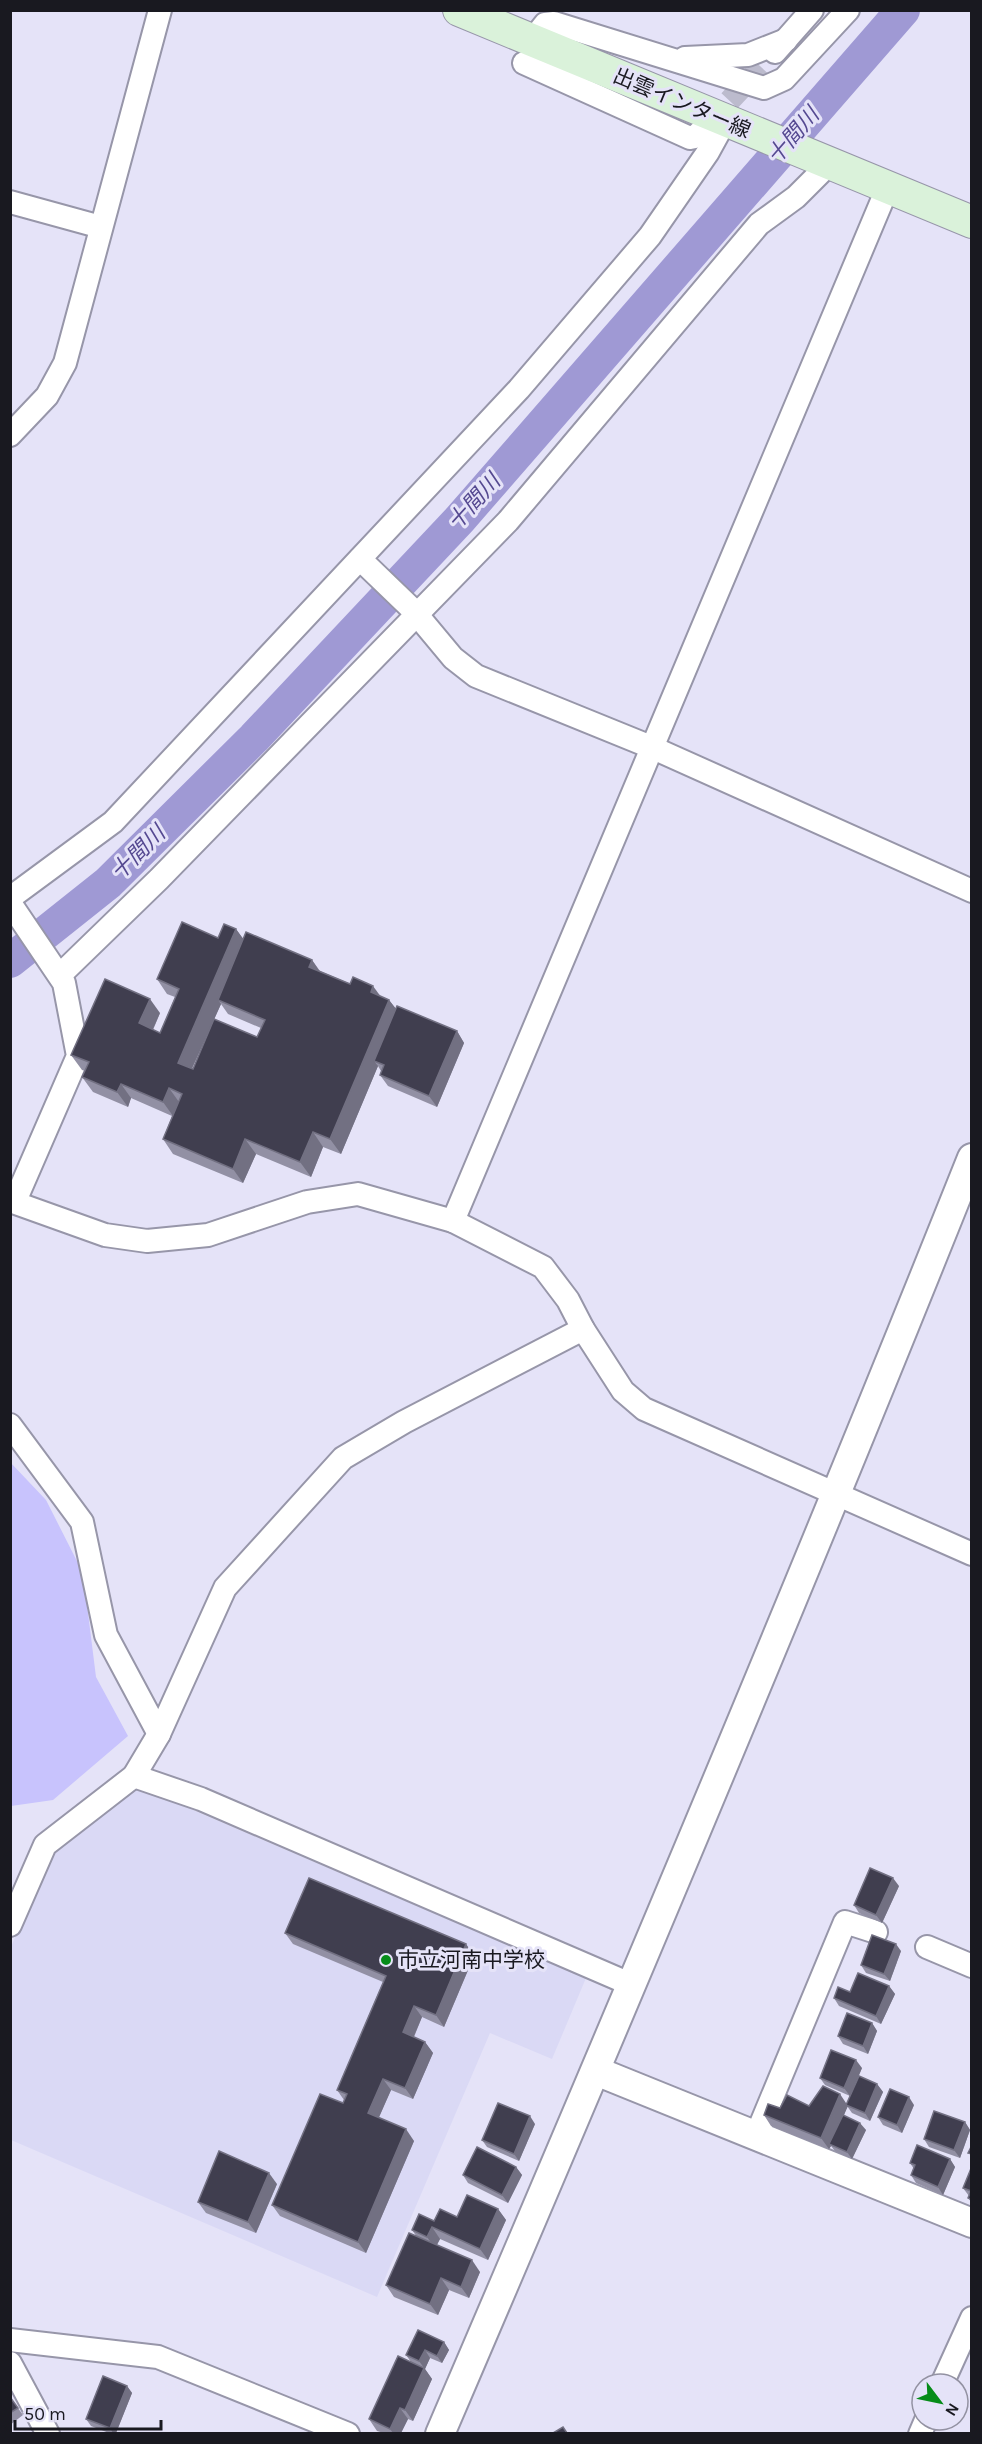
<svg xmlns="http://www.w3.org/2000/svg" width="982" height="2444" viewBox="0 0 982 2444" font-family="Karla,'Noto Sans JP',sans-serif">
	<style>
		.built { fill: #dad9f5 }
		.green { fill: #c8c3fd }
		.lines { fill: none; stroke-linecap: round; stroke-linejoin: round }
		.river { stroke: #9f99d4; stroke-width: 34 }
		.minor-tunnel { stroke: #bcbbcd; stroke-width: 22; stroke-dasharray: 22 11; stroke-linecap: butt }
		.minor-casing { stroke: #9796a9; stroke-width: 26 }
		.tertiary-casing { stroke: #9796a9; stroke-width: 32 }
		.secondary-casing { stroke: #9796a9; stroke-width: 34 }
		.minor { stroke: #fff; stroke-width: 22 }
		.tertiary { stroke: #fff; stroke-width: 28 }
		.secondary { stroke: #daf2da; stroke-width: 32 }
		.wall { fill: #9290a4; fill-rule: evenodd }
		.shaded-wall { fill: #727082 }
		.building { fill: #403e4f; stroke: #727082; stroke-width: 1.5 }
		.poi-dot { fill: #068c19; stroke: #e5e3f8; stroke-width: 2 }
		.labels { text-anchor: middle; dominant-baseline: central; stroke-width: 6; stroke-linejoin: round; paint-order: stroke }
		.street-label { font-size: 21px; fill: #191920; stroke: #e5e3f8 }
		.poi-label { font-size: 21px; fill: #191920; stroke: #e5e3f8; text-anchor: start }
		.water-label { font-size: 22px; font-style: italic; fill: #554991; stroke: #e5e3f8 }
	</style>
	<rect width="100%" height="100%" fill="#e5e3f8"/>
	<!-- built -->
	<polygon class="built" points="139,1787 586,1978 552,2059 490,2033 377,2297 11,2140 11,1947 52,1849"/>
	<!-- green -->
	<polygon class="green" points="10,1462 46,1500 83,1573 96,1677 128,1736 53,1800 11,1806"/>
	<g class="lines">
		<!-- river -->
		<polyline class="river" points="10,961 108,883 254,738 460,519 903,10"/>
		<!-- minor-tunnel -->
		<polyline class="minor-tunnel" points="707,125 761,67"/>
		<!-- minor casing -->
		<g class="minor-casing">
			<g id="minor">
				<polyline points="541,29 545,24 554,23 764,88 784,79 848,10"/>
				<polyline points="775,52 812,10"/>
				<polyline points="685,58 748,55 786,40"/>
				<polyline points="524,63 690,138 695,137 702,130"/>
				<polyline points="10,202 101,227"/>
				<polyline points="10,435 47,396 65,363 160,10"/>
				<polyline points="360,559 413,610 453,658 476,676 651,747 972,891"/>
				<polyline points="10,898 113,822 519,389 650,236 708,152 725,121"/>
				<polyline points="10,903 64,983 78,1056 15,1201"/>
				<polyline points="60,975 159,879 508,521 759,224 796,197 829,164"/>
				<polyline points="10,1201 105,1235 147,1241 208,1235 307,1202 358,1194 453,1221 543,1267 568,1300 583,1329 623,1391 644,1409 972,1554"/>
				<polyline points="453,1221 887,189"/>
				<polyline points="10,1425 82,1522 106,1635 159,1734"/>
				<polyline points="134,1776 201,1799 630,1984"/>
				<polyline points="10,1925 45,1845 134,1776 159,1734 225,1588 343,1458 404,1422 583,1329"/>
				<polyline points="927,1947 972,1966"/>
				<polyline points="756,2136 845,1922 876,1932"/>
				<polyline points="10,2340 158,2357 348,2434"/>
				<polyline points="10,2363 48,2434"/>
				<polyline points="942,2384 972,2318"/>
				<polyline points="920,2434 926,2420"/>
			</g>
		</g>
		<!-- tertiary casing -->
		<g class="tertiary-casing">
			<g id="tertiary">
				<polyline points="596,2071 972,2223"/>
				<path d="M 440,2434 C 622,2010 801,1586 972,1158"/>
			</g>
		</g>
		<!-- secondary casing -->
		<g class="secondary-casing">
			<polyline id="secondary" points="459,10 972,222"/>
		</g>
		<!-- minor -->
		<use href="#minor" class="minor"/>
		<!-- tertiary -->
		<use href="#tertiary" class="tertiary"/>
		<!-- secondary -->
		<use href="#secondary" class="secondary"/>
	</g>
	<!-- wall -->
	<g class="wall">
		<path d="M 236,929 L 243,939 L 312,960 L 320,971 L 389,1000 L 396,1009 L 457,1031 L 464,1043 L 437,1107 L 388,1086 L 380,1075 L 381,1071 L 378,1066 L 341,1154 L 323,1147 L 311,1177 L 256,1154 L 243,1183 L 173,1154 L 163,1139 L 172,1116 L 131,1098 L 128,1107 L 93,1092 L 82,1077 L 85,1071 L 82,1070 L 71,1055 L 160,1013 L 153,1030 L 160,1033 L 175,997 L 167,994 L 157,979 L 218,938 ZM 221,1004 L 228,1014 L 261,1028 L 257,1037 L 192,1069 Z"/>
		<polygon points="899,1886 882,1923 859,1913 854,1905"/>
		<polygon points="285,1933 466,1944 474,1956 444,2027 422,2017 414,2037 425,2042 433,2053 413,2099 391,2090 379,2117 414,2141 366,2253 280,2216 272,2205 343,2103 344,2100 337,2090 383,1982 293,1944"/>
		<polygon points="901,1951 890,1981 866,1973 861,1965"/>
		<polygon points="889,1986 895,1994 881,2024 839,2006 834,1998 850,1992"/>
		<polygon points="872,2023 877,2031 868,2054 843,2044 838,2036"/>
		<polygon points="862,2068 850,2096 825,2085 820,2078"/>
		<polygon points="877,2084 883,2092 870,2121 852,2113 847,2106 844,2115 866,2130 852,2159 835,2151 831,2146 829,2149 771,2126 764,2115 780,2108 847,2104"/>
		<polygon points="914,2105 902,2133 883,2125 878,2117"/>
		<polygon points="965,2122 970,2130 960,2158 929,2147 924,2139"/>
		<polygon points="535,2124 519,2161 487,2147 482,2140"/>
		<polygon points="950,2159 955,2167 943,2195 916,2183 911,2175 914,2169 910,2163"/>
		<polygon points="972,2166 972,2203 968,2198 969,2196 963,2188"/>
		<polygon points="516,2167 522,2175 508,2203 468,2183 463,2175"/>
		<polygon points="277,2184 256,2233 206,2213 198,2202"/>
		<polygon points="498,2209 506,2220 488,2260 440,2239 437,2245 480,2272 469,2298 449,2290 438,2315 394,2297 386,2285 417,2237 412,2230 434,2221 457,2217"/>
		<polygon points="444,2342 449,2350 442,2363 430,2358 425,2369 432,2379 413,2421 408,2419 401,2433 384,2433 377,2431 369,2419 411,2362 406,2355"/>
		<polygon points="127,2386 132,2393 116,2433 109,2433 91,2426 86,2419"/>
		<polygon points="10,2397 23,2415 10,2425"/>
	</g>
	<!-- shaded-wall -->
	<g class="shaded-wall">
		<polygon points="236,929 247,944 218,1000 221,1004 188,1077 178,1063"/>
		<polygon points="312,960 322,975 309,967"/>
		<polygon points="373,986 384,1001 371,992"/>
		<polygon points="150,999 160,1013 149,1038 139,1023"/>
		<polygon points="389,1000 400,1014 374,1061 378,1066 341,1154 330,1139"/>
		<polygon points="457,1031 464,1043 437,1107 429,1096"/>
		<polygon points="121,1084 131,1098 128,1107 117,1092"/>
		<polygon points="169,1088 179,1102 173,1116 163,1102"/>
		<polygon points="313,1132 323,1147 311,1177 300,1162"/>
		<polygon points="245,1139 256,1154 243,1183 233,1169"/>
		<polygon points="893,1878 899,1886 882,1923 876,1915"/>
		<polygon points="466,1944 474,1956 444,2027 436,2015"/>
		<polygon points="896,1944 901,1951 890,1981 884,1974"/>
		<polygon points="889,1986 895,1994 881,2024 876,2016"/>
		<polygon points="414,2006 422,2017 411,2043 403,2032"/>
		<polygon points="872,2023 877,2031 868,2054 863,2046"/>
		<polygon points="425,2042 433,2053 413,2099 405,2088"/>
		<polygon points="856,2060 862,2068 850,2096 844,2088"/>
		<polygon points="383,2079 391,2090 376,2124 368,2113"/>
		<polygon points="877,2084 883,2092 870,2121 865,2113"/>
		<polygon points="840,2094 848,2106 831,2144 829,2144 831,2146 829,2149 821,2138"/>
		<polygon points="909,2097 914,2105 902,2133 897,2125"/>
		<polygon points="530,2116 535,2124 519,2161 514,2154"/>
		<polygon points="965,2122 970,2130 960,2158 954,2150"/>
		<polygon points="860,2123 866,2130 852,2159 847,2152"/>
		<polygon points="406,2129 414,2141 366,2253 358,2242"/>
		<polygon points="950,2159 955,2167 943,2195 938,2187"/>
		<polygon points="516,2167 522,2175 508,2203 502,2195"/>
		<polygon points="269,2173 277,2184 256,2233 248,2222"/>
		<polygon points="498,2209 506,2220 488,2260 480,2249"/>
		<polygon points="432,2227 440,2239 435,2248 427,2237"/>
		<polygon points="472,2260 480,2272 469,2298 461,2287"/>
		<polygon points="441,2278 449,2290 438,2315 430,2304"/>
		<polygon points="444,2342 449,2350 442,2363 437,2356"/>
		<polygon points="425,2350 430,2358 425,2369 432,2379 413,2421 405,2410 424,2368 419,2361"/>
		<polygon points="127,2386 132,2393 116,2433 113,2433 110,2428"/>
		<polygon points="400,2408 408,2419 401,2433 393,2433 390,2429"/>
	</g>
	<!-- building -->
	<g class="building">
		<polygon points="182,922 218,938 224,924 236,929 178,1063 193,1069 214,1019 257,1037 265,1020 218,1000 246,932 312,960 309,967 350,984 353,977 373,986 371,992 389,1000 330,1139 313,1132 300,1162 245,1139 233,1169 163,1139 182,1094 169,1088 163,1102 121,1084 117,1092 82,1077 89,1062 71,1055 105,979 150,999 139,1023 160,1033 179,989 157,979"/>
		<polygon points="397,1006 457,1031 429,1096 380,1075 384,1065 374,1061"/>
		<polygon points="870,1868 893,1878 876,1915 854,1905"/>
		<polygon points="309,1878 466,1944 436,2015 414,2006 403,2032 425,2042 405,2088 383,2079 368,2113 406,2129 358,2242 272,2205 320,2094 343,2103 347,2094 337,2090 386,1976 285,1933"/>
		<polygon points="872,1935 896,1944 884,1974 861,1965"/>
		<polygon points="858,1973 889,1986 876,2016 834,1998 838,1987 850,1992"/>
		<polygon points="847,2013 872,2023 863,2046 838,2036"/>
		<polygon points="831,2050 856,2060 844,2088 820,2078"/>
		<polygon points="859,2076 877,2084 865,2113 846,2105"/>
		<polygon points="823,2086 840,2094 821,2138 764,2115 768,2104 780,2108 787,2095 809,2106"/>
		<polygon points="890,2089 909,2097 897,2125 878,2117"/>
		<polygon points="498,2103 530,2116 514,2154 482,2140"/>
		<polygon points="934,2111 965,2122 954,2150 924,2139"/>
		<polygon points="843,2115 860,2123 847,2152 829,2144"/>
		<polygon points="917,2145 950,2159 938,2187 911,2175 915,2165 910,2163"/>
		<polygon points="972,2145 972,2154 968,2153"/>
		<polygon points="477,2147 516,2167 502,2195 463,2175"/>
		<polygon points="219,2151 269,2173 248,2222 198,2202"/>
		<polygon points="972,2166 972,2200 968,2198 971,2191 963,2188"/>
		<polygon points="467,2195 498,2209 480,2249 432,2227 427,2237 412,2230 419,2214 434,2221 440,2209 457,2217"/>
		<polygon points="409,2233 472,2260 461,2287 441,2278 430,2304 386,2285"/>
		<polygon points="418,2330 444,2342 437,2356 425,2350 419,2361 406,2355"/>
		<polygon points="398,2356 424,2368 405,2410 400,2408 390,2429 369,2419"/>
		<polygon points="103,2376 127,2386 110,2428 86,2419"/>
		<polygon points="10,2397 18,2408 10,2413"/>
		<polygon points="563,2427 567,2433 553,2433"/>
	</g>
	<!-- markers -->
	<circle class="poi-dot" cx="386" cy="1960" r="6"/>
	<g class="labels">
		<!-- street labels -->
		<g class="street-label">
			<text transform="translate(682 103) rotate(23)">出雲インター線</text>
		</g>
		<!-- poi labels -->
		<g class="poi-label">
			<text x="398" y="1960">市立河南中学校</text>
		</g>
		<!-- water labels -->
		<g class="water-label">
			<text transform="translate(793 136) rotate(-49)">十間川</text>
			<text transform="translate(474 502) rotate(-48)">十間川</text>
			<text transform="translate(138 853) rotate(-45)">十間川</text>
		</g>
	</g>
	<!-- border -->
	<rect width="982" height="2444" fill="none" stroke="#191920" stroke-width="24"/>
	<!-- north arrow -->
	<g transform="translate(940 2402) rotate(122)"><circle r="28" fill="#e5e3f8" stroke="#9392a2" stroke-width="1.5"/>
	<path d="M0-4.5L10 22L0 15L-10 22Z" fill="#068c19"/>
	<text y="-9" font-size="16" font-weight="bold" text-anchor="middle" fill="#191920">N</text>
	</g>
	<!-- scale -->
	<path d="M15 2420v9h146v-9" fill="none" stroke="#191920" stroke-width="3"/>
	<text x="24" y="2420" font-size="18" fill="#191920" stroke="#e5e3f8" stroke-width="4.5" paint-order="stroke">50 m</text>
</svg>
